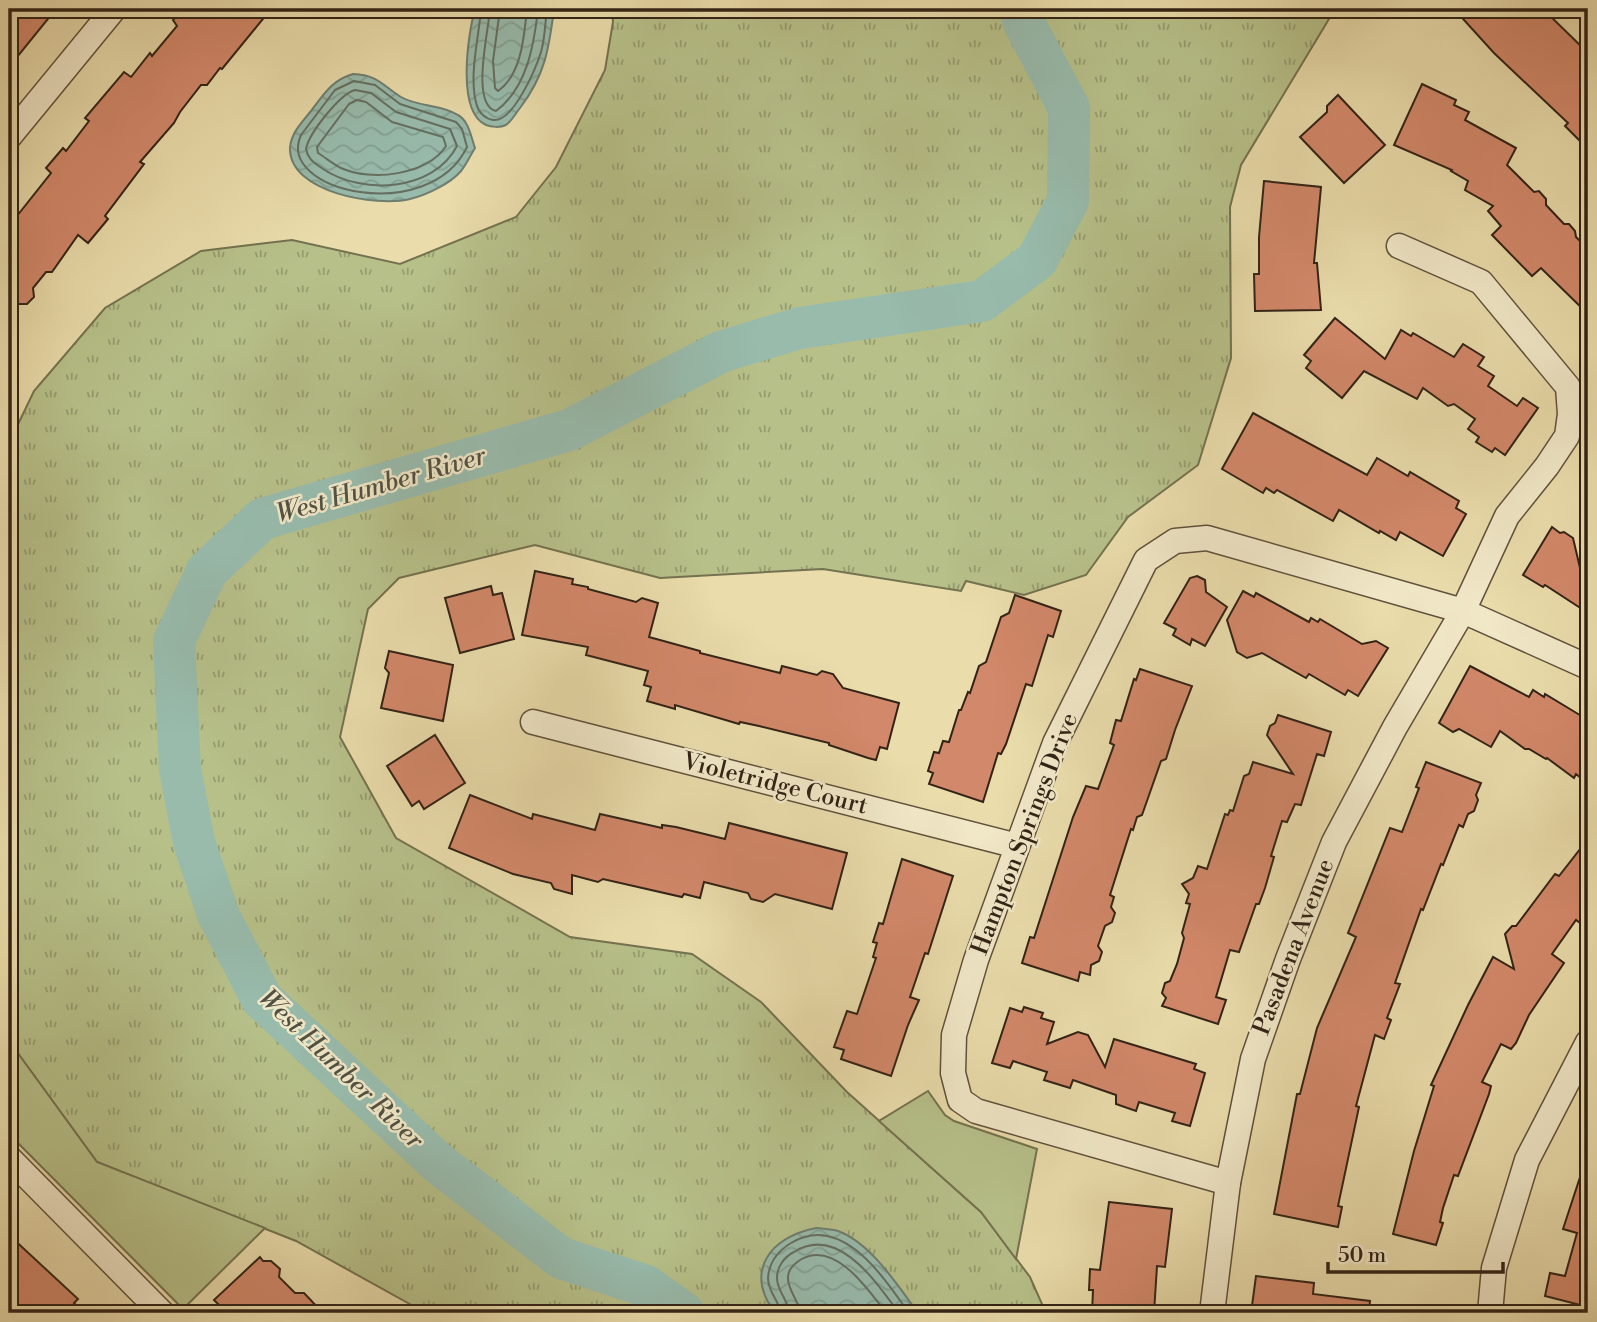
<svg xmlns="http://www.w3.org/2000/svg" width="1597" height="1322" viewBox="0 0 1597 1322" font-family="'Libre Bodoni',serif">
	<style>
		.grass { fill: url(#grass-tufts); stroke: #747250; stroke-width: 2 }
		.park { fill: #b7c089; stroke: #747250; stroke-width: 2 }
		.water { fill: url(#water-waves); stroke: #6f7e70; stroke-width: 2 }
		.lines { fill: none; stroke-linecap: round; stroke-linejoin: round }
		.shore { stroke: #656f61; stroke-width: 2 }
		.river { stroke: #98bbac; stroke-width: 42 }
		.building { fill: #d2886a; stroke: #322316; stroke-width: 2 }
		.minor-casing { stroke: #60513b; stroke-width: 27 }
		.minor { stroke: #f1e8c8; stroke-width: 24 }
		.labels { text-anchor: middle; dominant-baseline: central; stroke-width: 5; stroke-linejoin: round; paint-order: stroke }
		.street-label { font-size: 24px; fill: #322316; stroke: #f1e8c8 }
		.water-label { font-size: 26px; font-style: italic; fill: #515143; stroke: #f1e8c8 }
	</style>
	<defs>
		<pattern id="grass-tufts" width="24" height="20" patternUnits="userSpaceOnUse" patternTransform="scale(1.75)"><rect width="24" height="20" fill="#b7c089"/><path d="M3 7l-1-3M5 7V3M7 7l1-3M15 17l-1-3M17 17v-4M19 17l1-3" fill="none" stroke="#959c6f"/></pattern>
		<pattern id="water-waves" width="16" height="10" patternUnits="userSpaceOnUse" patternTransform="scale(1.75)"><rect width="16" height="10" fill="#98bbac"/><path d="M0 5q4-4 8 0t8 0" fill="none" stroke="#83a093"/></pattern>
	</defs>
	<rect width="100%" height="100%" fill="#eadcab"/>
	<filter id="stains"><feTurbulence type="fractalNoise" baseFrequency=".00286" numOctaves="4"/><feColorMatrix values="0 0 0 0 .2 0 0 0 0 .09 0 0 0 0 .02 0 0 0 .5 -.17"/></filter>
	<radialGradient id="worn" r=".72"><stop offset=".6" stop-color="#630" stop-opacity="0"/><stop offset="1" stop-color="#630" stop-opacity=".3"/></radialGradient>
	<!-- grass -->
	<polygon class="grass" points="612,9 1335,9 1241,165 1230,207 1231,358 1198,465 1128,517 1086,575 1024,595 966,581 961,591 823,569 660,578 535,545 399,578 368,609 340,737 396,838 570,937 692,954 761,1002 847,1092 981,1212 1030,1277 1046,1313 426,1313 296,1241 97,1162 9,1041 9,443 34,391 105,308 201,251 292,240 400,264 516,217 556,167 605,70 613,22"/>
	<!-- park -->
	<g class="park">
		<polygon points="9,1041 97,1162 265,1228 183,1309 9,1134"/>
		<polygon points="928,1091 945,1115 954,1121 1037,1149 1016,1259 981,1212 879,1121"/>
	</g>
	<!-- water -->
	<g class="water">
		<path d="M 475,9 L 554,9 C 549,49 545,75 520,108 C 516,113 511,122 506,125 C 500,128 491,127 486,125 C 456,112 468,34 475,9 Z"/>
		<path d="M 353,74 C 378,75 382,85 401,97 C 418,107 441,104 458,115 C 469,121 471,137 475,148 C 470,156 466,165 461,171 C 450,184 426,195 410,199 C 377,207 289,193 290,148 C 291,133 302,122 311,111 C 324,94 332,80 353,74 Z"/>
		<path d="M 816,1228 C 823,1229 831,1229 838,1231 C 871,1243 898,1286 918,1313 L 775,1313 C 744,1271 770,1237 816,1228 Z"/>
	</g>
	<g class="lines">
		<!-- shore -->
		<g class="shore">
			<path d="M 481,9 C 479,38 468,77 477,106 C 479,113 486,119 493,120 C 513,123 536,68 541,52 C 545,39 545,23 547,9"/>
			<path d="M 490,9 C 489,29 470,105 496,111 C 527,88 534,45 538,9"/>
			<path d="M 500,9 L 493,61 L 495,88 L 498,91 C 522,74 524,36 527,9"/>
			<path d="M 354,81 L 375,85 L 400,104 L 456,122 L 462,129 L 467,147 C 429,226 275,192 301,135 L 335,90 Z"/>
			<path d="M 355,90 L 371,93 L 396,112 L 450,129 L 457,146 C 433,192 362,195 323,169 C 315,163 308,160 306,149 C 309,133 340,94 355,90 Z"/>
			<path d="M 357,100 L 366,102 L 392,122 L 443,137 L 446,146 C 428,175 371,182 341,168 C 333,164 326,158 318,153 L 317,147 L 349,104 Z"/>
			<path d="M 781,1313 C 779,1301 768,1292 768,1278 C 769,1262 778,1251 791,1243 C 842,1212 884,1278 909,1313"/>
			<path d="M 789,1313 C 789,1300 777,1292 777,1278 C 777,1267 784,1257 794,1252 C 838,1224 876,1282 899,1313"/>
			<path d="M 800,1313 C 799,1300 787,1290 788,1277 C 788,1269 794,1264 800,1260 C 834,1239 868,1289 886,1313"/>
		</g>
		<!-- river -->
		<polyline class="river" points="684,1313 646,1286 561,1258 438,1163 262,999 218,914 194,842 180,769 174,641 207,571 262,519 569,430 723,351 800,328 982,301 1037,260 1068,201 1069,108 1023,21 1020,9"/>
	</g>
	<!-- building -->
	<g class="building">
		<polygon points="9,9 56,9 9,67"/>
		<polygon points="182,9 271,9 222,69 220,68 207,85 201,85 180,112 174,123 140,162 144,164 105,216 108,219 88,243 78,235 52,272 46,272 33,288 34,297 27,304 9,304 9,226 51,173 46,168 63,148 66,151 89,121 85,118 124,72 131,77 150,53 152,56 177,26 173,20"/>
		<polygon points="1454,9 1543,9 1588,53 1588,149 1565,126 1568,123 1494,53"/>
		<polygon points="1422,84 1456,100 1454,105 1469,112 1465,120 1516,148 1507,165 1534,192 1539,191 1546,199 1546,205 1564,224 1569,224 1575,231 1576,237 1588,249 1588,314 1541,268 1532,276 1492,235 1501,226 1488,211 1493,206 1465,190 1468,181 1451,171 1452,170 1394,145"/>
		<polygon points="1338,95 1385,145 1344,183 1300,137 1327,112 1327,106"/>
		<polygon points="1264,181 1321,187 1314,263 1317,263 1321,310 1255,311 1254,274 1259,274 1259,237"/>
		<polygon points="1335,318 1385,359 1401,330 1411,336 1413,333 1454,357 1463,344 1484,357 1478,366 1494,376 1488,386 1517,406 1523,398 1538,408 1505,455 1495,448 1492,452 1476,442 1479,437 1468,429 1475,419 1454,404 1448,406 1423,388 1417,399 1364,371 1342,398 1306,368 1311,361 1304,355"/>
		<polygon points="1253,413 1367,475 1377,458 1408,476 1410,472 1459,501 1456,508 1466,514 1443,556 1400,532 1396,540 1380,531 1379,533 1339,510 1333,521 1277,490 1274,493 1266,488 1263,493 1222,469"/>
		<polygon points="1552,527 1560,533 1564,532 1573,538 1581,572 1588,562 1588,613 1545,585 1543,587 1523,575"/>
		<polygon points="535,571 573,579 572,584 588,587 588,589 636,602 642,598 658,603 649,637 700,651 700,653 780,673 782,666 817,675 822,671 833,674 843,688 899,703 887,749 880,747 876,760 868,758 829,745 829,743 759,726 740,722 739,724 675,705 675,709 647,701 651,687 644,685 648,671 586,655 588,647 522,635"/>
		<polygon points="1197,576 1205,580 1206,592 1227,607 1205,646 1192,639 1190,645 1173,635 1176,629 1164,623 1190,578"/>
		<polygon points="491,586 493,595 502,593 514,639 460,653 445,598"/>
		<polygon points="1243,591 1254,597 1256,593 1309,622 1311,618 1318,622 1320,619 1362,644 1376,641 1388,648 1358,696 1348,690 1345,695 1309,674 1306,678 1262,653 1247,658 1237,652 1227,620"/>
		<polygon points="1015,595 1061,611 1053,637 1048,635 1032,686 1026,684 1006,744 1001,754 998,753 983,802 929,784 933,773 928,771 934,752 939,753 943,741 949,742 959,710 961,710 968,692 970,693 979,666 986,662 1001,617 1009,613"/>
		<polygon points="389,651 453,665 443,721 381,708 389,673 385,668"/>
		<polygon points="1470,666 1529,697 1533,690 1544,697 1545,694 1588,720 1588,784 1576,774 1574,778 1547,758 1546,759 1529,749 1525,749 1500,731 1491,747 1459,729 1453,732 1439,723"/>
		<polygon points="1140,669 1192,686 1175,730 1166,759 1161,761 1142,815 1137,817 1133,830 1131,829 1110,895 1114,897 1111,907 1115,913 1112,922 1105,926 1098,946 1102,952 1099,961 1091,965 1090,975 1080,972 1078,981 1022,963 1030,937 1034,938 1073,817 1086,786 1098,789 1114,745 1110,743 1116,720 1121,721 1134,679 1136,680"/>
		<polygon points="1278,715 1331,732 1324,756 1317,754 1301,805 1295,804 1287,822 1282,821 1271,856 1274,857 1265,888 1259,904 1256,904 1239,952 1230,950 1216,997 1226,1000 1218,1024 1162,1006 1166,998 1162,993 1165,983 1170,981 1177,964 1184,938 1182,933 1190,904 1186,903 1189,894 1182,884 1193,878 1198,866 1207,869 1225,814 1228,815 1230,810 1233,811 1244,776 1249,774 1253,762 1293,774 1267,735 1270,726 1275,723"/>
		<polygon points="435,735 465,783 424,809 419,801 412,806 387,766"/>
		<polygon points="1426,762 1481,783 1476,795 1478,800 1474,811 1468,814 1463,827 1459,825 1443,865 1441,864 1423,910 1421,909 1395,983 1400,984 1387,1018 1391,1020 1384,1039 1375,1035 1356,1106 1359,1107 1338,1206 1342,1207 1338,1227 1274,1214 1297,1094 1300,1094 1317,1028 1356,937 1348,933 1390,828 1402,832 1419,788 1416,787"/>
		<polygon points="470,795 532,819 533,814 595,830 600,814 662,828 662,825 676,827 725,839 729,823 847,853 832,909 775,894 763,902 751,899 748,893 704,882 700,898 684,894 682,897 603,879 598,882 572,875 572,894 554,889 551,883 513,874 449,848"/>
		<polygon points="1588,839 1588,929 1576,920 1552,954 1564,963 1529,1015 1516,1043 1511,1049 1501,1044 1482,1082 1491,1086 1489,1094 1458,1176 1454,1175 1443,1208 1440,1222 1443,1223 1436,1245 1393,1234 1414,1151 1434,1086 1431,1085 1468,1005 1493,957 1514,969 1505,934 1512,926 1516,926 1555,874 1559,876"/>
		<polygon points="902,859 953,876 928,954 925,953 910,997 919,1000 908,1025 891,1076 841,1059 844,1050 834,1047 847,1011 857,1014 876,958 873,957 877,943 873,942 879,923 883,924"/>
		<polygon points="1024,1007 1043,1013 1041,1018 1054,1022 1047,1044 1078,1032 1088,1035 1105,1067 1114,1039 1196,1064 1194,1069 1205,1073 1190,1126 1172,1121 1175,1113 1139,1102 1136,1111 1116,1104 1116,1095 1073,1080 1070,1088 1044,1080 1047,1072 1013,1061 1010,1068 992,1063 1010,1008 1022,1012"/>
		<polygon points="1585,1162 1588,1163 1588,1307 1545,1296 1550,1273 1565,1276 1577,1233 1563,1229"/>
		<polygon points="1109,1202 1172,1209 1165,1267 1157,1266 1154,1313 1092,1313 1093,1290 1089,1290 1090,1269 1100,1270"/>
		<polygon points="9,1235 78,1299 74,1303 84,1313 22,1313 9,1299"/>
		<polygon points="260,1257 263,1261 271,1261 280,1269 279,1277 295,1293 304,1293 323,1313 227,1313 214,1300"/>
		<polygon points="1256,1276 1314,1283 1313,1294 1370,1301 1369,1313 1251,1313"/>
	</g>
	<g class="lines">
		<!-- minor casing -->
		<g class="minor-casing">
			<g id="minor">
				<polyline points="9,137 114,9"/>
				<polyline points="533,722 1017,846"/>
				<polyline points="9,1158 162,1313"/>
				<polyline points="1228,1183 976,1111 960,1100 953,1073 954,1035 976,960 1055,743 1146,560 1175,541 1207,538 1463,611 1588,667"/>
				<polyline points="1212,1313 1228,1183 1253,1059 1288,959 1334,842 1395,727 1463,611 1507,516 1547,466 1567,436 1570,414 1568,387 1481,282 1399,246"/>
				<polyline points="1490,1313 1494,1268 1527,1160 1588,1042"/>
			</g>
		</g>
		<!-- minor -->
		<use href="#minor" class="minor"/>
	</g>
	<g class="labels">
		<!-- street labels -->
		<g class="street-label">
			<text transform="translate(775 784) rotate(14)">Violetridge Court</text>
			<text transform="translate(1025 834) rotate(-69)">Hampton Springs Drive</text>
			<text transform="translate(1294 947) rotate(-69)">Pasadena Avenue</text>
		</g>
		<!-- water labels -->
		<g class="water-label">
			<text transform="translate(381 485) rotate(-16)">West Humber River</text>
			<text transform="translate(341 1069) rotate(44)">West Humber River</text>
		</g>
	</g>
	<!-- margin -->
	<rect width="1597" height="1322" fill="none" stroke="#eadcab" stroke-width="35"/>
	<rect x="10" y="10" width="1576" height="1301" fill="none" stroke="#322316" stroke-width="3.5"/>
	<rect x="18" y="18" width="1562" height="1287" fill="none" stroke="#322316" stroke-width="2"/>
	<!-- scale -->
	<path d="M1328 1262v10h175v-10" fill="none" stroke="#322316" stroke-width="3.5"/>
	<text x="1338" y="1262" font-size="21" fill="#322316" stroke="#f1e8c8" stroke-width="5" paint-order="stroke">50 m</text>
	<rect width="100%" height="100%" filter="url(#stains)"/>
	<rect width="100%" height="100%" fill="url(#worn)"/>
</svg>
